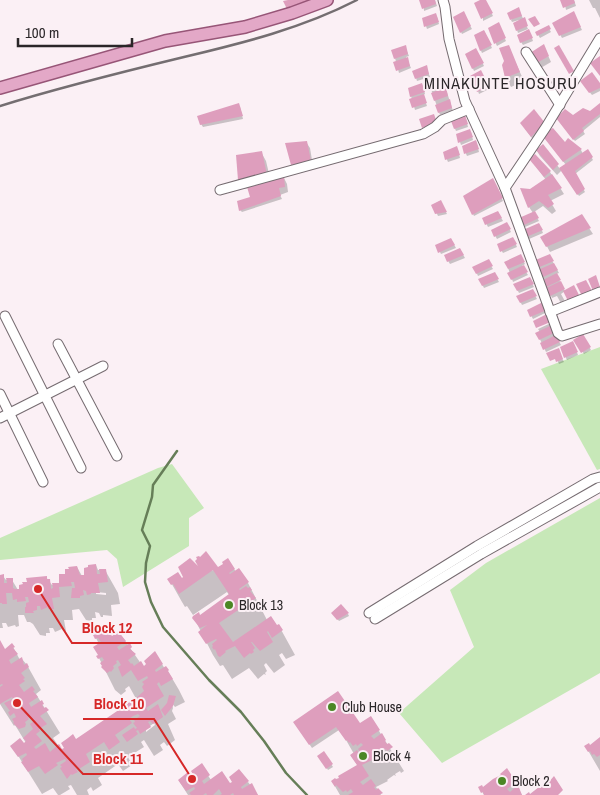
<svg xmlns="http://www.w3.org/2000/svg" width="600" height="795" viewBox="0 0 600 795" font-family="'Archivo Narrow',sans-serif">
<rect width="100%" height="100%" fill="#fbf0f5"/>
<!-- green -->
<g fill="#c7e8b8">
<path d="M600 347V469L597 470 541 369Z"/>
<path d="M172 464 204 508 189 518V546L123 587 117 559 107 550 0 560V538L158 468Z"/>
<path d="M600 498V673L442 763 399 713 474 647 450 590 486 563Z"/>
</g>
<!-- shadow -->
<g fill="#0003" fill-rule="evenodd">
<path d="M423 0H435L437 6 424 11Z"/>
<path d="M483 0H485L493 16 483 21Z"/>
<path d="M564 0H574L576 6 566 10Z"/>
<path d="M589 0H600V18L595 8H593Z"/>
<path d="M519 10 528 29 518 33 517 30 519 20 512 22 511 20Z"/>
<path d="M463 13 472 29 462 34 461 32Z"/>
<path d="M573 13 582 30 562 38 554 23Z"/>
<path d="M437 17 439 24 427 29 426 26Z"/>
<path d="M498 24 506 41 497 46 489 29Z"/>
<path d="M548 27 551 32 540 38 537 33Z"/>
<path d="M484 31 492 48 482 53 475 36Z"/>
<path d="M530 33 533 41 523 45 521 42Z"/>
<path d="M508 46 524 81 511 87 506 78 504 65Z"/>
<path d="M406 49 409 56 406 57 411 68 399 73 395 58Z"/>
<path d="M476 50 484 66 474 71 467 54Z"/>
<path d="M546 51 551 62 539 69 531 54Z"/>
<path d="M427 69 430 77 417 81 414 71Z"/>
<path d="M481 72 489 89 479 94 478 91Z"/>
<path d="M443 80 453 111 440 115 431 89Z"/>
<path d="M583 84 600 85V91L592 95Z"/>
<path d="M423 87 425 94 423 95 427 106 415 110 409 89Z"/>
<path d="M600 104V117L583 131 585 134 575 141 559 121 590 113Z"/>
<path d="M240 107 243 119 203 127 201 124Z"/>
<path d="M466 119 468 127 456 131 452 122Z"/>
<path d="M544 123 535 142 525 129Z"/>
<path d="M471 132 473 140 461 145 460 142Z"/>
<path d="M543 135 581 150 583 154 588 151 593 160 575 174 585 192 579 196 562 170 557 175 540 156 537 151 543 146 560 169 566 165Z"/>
<path d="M306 142 310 148 313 166 296 170 292 164Z"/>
<path d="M477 144 479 152 467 156 463 147Z"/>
<path d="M458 150 460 158 448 162 444 153Z"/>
<path d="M261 152 266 161 271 182 284 178 287 184 288 192 280 195 282 199 242 212 240 210 252 198 249 188 244 189 239 180Z"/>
<path d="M531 160 550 172 564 194 550 201 556 211 552 214 543 206 534 212 539 221 525 227 520 219 533 213 529 207 530 190 546 180Z"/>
<path d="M493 180 503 201 474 216 464 196Z"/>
<path d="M440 201 447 214 438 216 433 205Z"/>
<path d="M498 212 503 221 488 227 484 219Z"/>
<path d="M581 216 593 234 550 252 542 237Z"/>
<path d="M507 224 511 232 497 239 492 230Z"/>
<path d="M539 224 543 233 529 239 524 231Z"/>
<path d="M513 238 517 247 503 253 498 245Z"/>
<path d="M451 239 456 248 441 254 437 246Z"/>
<path d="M460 249 465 258 450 264 445 256Z"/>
<path d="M549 255 559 273 556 274 565 291 561 294 567 305 563 307 557 296 552 298 548 289 547 290 544 280 535 262Z"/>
<path d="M520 256 525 264 522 266 528 275 513 282 506 262Z"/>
<path d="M488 261 493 269 478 276 474 267Z"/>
<path d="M494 273 499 282 484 288 480 280Z"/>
<path d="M529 278 534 287 519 293 515 285Z"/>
<path d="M532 290 537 299 522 305 518 297Z"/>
<path d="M542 304 547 312 533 319 528 310Z"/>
<path d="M553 322V323L550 325 561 345 546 352 537 333 540 332 538 329Z"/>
<path d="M583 336 591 350 584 354 575 340Z"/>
<path d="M574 345 578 355 567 360 561 348Z"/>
<path d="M553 351 559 352 564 362 559 364Z"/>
<path d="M228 560 236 572 239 570 248 583 267 620 277 627 279 626 295 655 286 659 282 653 279 655 285 665 274 673 266 663 264 665 267 671 265 673 266 675 264 674 258 679 249 668 232 679 223 665 220 666 213 655 194 618 200 616 229 595 227 592 193 615 187 606 185 607 182 602 169 579H181L217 569 225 565Z"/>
<path d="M96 565 98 570H105L118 593 120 604 111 605 112 616 103 615V617H101L99 613 95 612 96 618H92V621L86 620 79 609 72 610 73 620H64L66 631H63L62 629 55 632 53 628H49L50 633H46V636L40 635 33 624 30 622H27L24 615H18L19 626 16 627 15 625 8 627 6 623H2L3 628H0V576H3L6 580H12L18 590 46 577 52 585 60 584 67 575 77 567 82 576H86ZM96 592 106 593V595L96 594Z"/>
<path d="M348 614 349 616 339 621 334 615Z"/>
<path d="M119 632 144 668 155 653 165 669 166 668 179 690 185 702 175 707 171 702 173 708 172 711 176 719 168 724 175 740 167 746 164 742 160 745 163 750 154 756 144 740 141 742 144 747 128 757 132 765 123 771 118 764 98 778 102 785 93 791 91 787 87 790 89 795H77L71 785 68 786 70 789 60 795H58L53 788 42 794 12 746 26 743 15 725 14 726 0 704V643L5 651 12 645 20 660 22 659 27 665 41 690 36 694 60 733 53 738 62 751 75 740 139 704 129 686 125 689 126 691 121 695 115 690 98 656 99 644 95 636 112 638ZM154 723 155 725 146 732V729Z"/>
<path d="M359 724 379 731 404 771 401 773 400 771 395 774 396 776 394 775 387 780 388 781 376 787 381 795H340L332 781H336L358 766 351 756 354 754 346 740 339 730 312 748 297 726Z"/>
<path d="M600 739V771L586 747H590Z"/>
<path d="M324 753 333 767 328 770 319 756Z"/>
<path d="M201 765 211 780 230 785 248 782 258 795H188L179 781 192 779 195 776Z"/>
<path d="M507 770 522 795H484L480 788H483L503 776Z"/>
</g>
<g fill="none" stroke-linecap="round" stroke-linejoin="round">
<!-- stream -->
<path stroke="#667e58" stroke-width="2.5" d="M177 451 153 485 152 497 142 530 150 546 146 563 145 582 151 602 163 627 209 680 241 712 264 741 286 773 307 795"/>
</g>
<!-- building -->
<g fill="#de9ebd">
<path d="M288 0H311V2L287 9 283 1Z"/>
<path d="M419 0H435L436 4 422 9Z"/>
<path d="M480 0H486L493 13 481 19 474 3Z"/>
<path d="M560 0H574L575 3 563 8Z"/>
<path d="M519 7 522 16 510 20 507 13Z"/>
<path d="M464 11 471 26 460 33 453 17Z"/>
<path d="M574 11 581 27 559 36 552 23Z"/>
<path d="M436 13 439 22 424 27 422 18Z"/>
<path d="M535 16 540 24 534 27 528 19Z"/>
<path d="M525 17 528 26 516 31 513 23Z"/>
<path d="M499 22 506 38 494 44 488 28Z"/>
<path d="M549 25 551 29 537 36 535 32Z"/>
<path d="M529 29 533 38 520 43 517 35Z"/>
<path d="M484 30 492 45 480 51 474 35Z"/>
<path d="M544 44 549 56 535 64 530 53Z"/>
<path d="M406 45 408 54 394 59 391 50Z"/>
<path d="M509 45 520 72 505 78 502 65 504 61 499 48Z"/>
<path d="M559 45 574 71 569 74 554 48Z"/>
<path d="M476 48 484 63 472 69 465 54Z"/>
<path d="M600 56V76L590 63Z"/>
<path d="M408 57 410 66 396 71 393 62Z"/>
<path d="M427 65 429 74 415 79 412 71Z"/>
<path d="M481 70 489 86 477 92 470 76Z"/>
<path d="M592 72 600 83V88L589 93 580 81Z"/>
<path d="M442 76 444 85 430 90 427 81Z"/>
<path d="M422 83 425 92 410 97 408 88Z"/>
<path d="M446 87 448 96 434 101 431 93Z"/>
<path d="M424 94 427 103 412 108 409 99Z"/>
<path d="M450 99 452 108 438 113 435 105Z"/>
<path d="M239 103 243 116 200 125 197 116Z"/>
<path d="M600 103V114L582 128 584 131 573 140 556 118 565 109 573 115 583 108 590 111Z"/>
<path d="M534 109 545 123 531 137 520 123Z"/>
<path d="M434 114 437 123 422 128 419 119Z"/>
<path d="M465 115 468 124 454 129 451 121Z"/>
<path d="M553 128 565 142 568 138 582 149 563 162 541 134Z"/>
<path d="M470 129 473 137 458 143 456 134Z"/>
<path d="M476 140 479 149 464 154 462 146Z"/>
<path d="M307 141 311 161 291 165 285 143Z"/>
<path d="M543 144 559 164 553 170 536 150Z"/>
<path d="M457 146 460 155 445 160 443 152Z"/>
<path d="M588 149 593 157 575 171 585 189 577 195 559 168Z"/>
<path d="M262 151 267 175 238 180 236 155Z"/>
<path d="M535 154 551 171 544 177 529 159Z"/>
<path d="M552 174 562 188 548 195 554 204 548 208 539 201 528 208 520 188 530 189Z"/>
<path d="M284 177 285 187 279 188 281 196 239 211 237 201 250 197 247 187Z"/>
<path d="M493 178 503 198 472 215 463 196Z"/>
<path d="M441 200 447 212 435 214 431 205Z"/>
<path d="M498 211 502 218 485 225 482 218Z"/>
<path d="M535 211 539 218 522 226 519 218Z"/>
<path d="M582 214 591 228 546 247 540 237Z"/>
<path d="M507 222 511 229 494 237 491 230Z"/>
<path d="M539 223 543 230 526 237 523 230Z"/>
<path d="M513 237 517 244 500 252 497 244Z"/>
<path d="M451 238 455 245 438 253 435 245Z"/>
<path d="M460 248 464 255 447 262 444 255Z"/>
<path d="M521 254 525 262 508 269 504 262Z"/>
<path d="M550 254 554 261 537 268 533 261Z"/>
<path d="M489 259 493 266 476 274 472 267Z"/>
<path d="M554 263 558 270 541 278 538 270Z"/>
<path d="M524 265 528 272 511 280 507 273Z"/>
<path d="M495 272 499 279 482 286 478 279Z"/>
<path d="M557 273 561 280 544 288 541 281Z"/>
<path d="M596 275 600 287 593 291 588 279Z"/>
<path d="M530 277 534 284 517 291 513 284Z"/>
<path d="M586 280 592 291 582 296 576 284Z"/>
<path d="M561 281 565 289 550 296 546 288Z"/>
<path d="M574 285 580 297 569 303 563 291Z"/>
<path d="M533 289 537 296 520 303 516 296Z"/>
<path d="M543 302 547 310 530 317 527 310Z"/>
<path d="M549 313 553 321 536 328 533 321Z"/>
<path d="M552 325 556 332 539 340 535 333Z"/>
<path d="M583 334 591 347 581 353 573 340Z"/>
<path d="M556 335 560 342 543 350 540 343Z"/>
<path d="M573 341 578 352 564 358 560 347Z"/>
<path d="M559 348 563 359 556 362 555 359 550 361 546 353Z"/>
<path d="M206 551 218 567 223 564 222 562 228 558 235 569 229 573 230 574 239 568 249 582 239 589 240 590 246 586 248 588 250 587 252 590 250 591 256 598 219 623 233 642 271 616 277 625 279 624 283 630 272 638 268 631 267 632 273 642 260 651 252 642H251L255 648 253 650 254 652 251 654 250 653 244 658 235 646 225 651 226 652 220 657 218 656 215 649 214 650 212 647 213 646 212 644 217 640 216 639 206 644 198 632 207 625 200 628 192 618 193 616 199 612 200 615 229 594 213 570 179 594 173 584 171 585 167 579 178 572 182 578 183 577 178 567 190 558 198 566 195 561 197 559 196 557 199 556 200 557Z"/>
<path d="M96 564 97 574H100L99 569H106L108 582 98 583 100 593H91V594L87 595 86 591 83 590 84 595 80 596V598H71L72 588H75L74 582H71L72 586 59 587 60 597 52 598 54 609H48V607L41 610 40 606H37V610L33 611 34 613H25V607H26V603L29 602 28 597H25L26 601 17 602V599L13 600 12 593H6L7 604H2V603H0V575L4 574V583H7L6 578H13V588L15 589H19V585L23 584 22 582H27L26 578 47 576V579H50L51 589 53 588 52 583H59V574H65V569H69L68 567 77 566 80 575H84V568L88 567V565Z"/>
<path d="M341 604 349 613 337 620 331 613Z"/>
<path d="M106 628 112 636 120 630 122 634 121 635 126 641 117 647 119 650 130 643 132 647 130 649 136 654 128 660 131 664 132 663 134 666 141 661 144 666 146 664 144 661 155 651 163 664 155 670 156 672 166 666 169 670 168 671 173 679 161 686 159 682 157 684 164 696 146 708 148 711 158 704 163 717 153 724 150 721 148 722 151 727 140 734 138 730 136 731 138 734 127 742 122 735 134 727 135 729 137 728 133 723 135 722 134 720 140 716 138 714 133 716 129 719 132 723 115 735 120 742 109 750 104 742 86 754 90 762 79 769 77 766 75 767 78 772 72 775 71 774 67 779 60 768 62 767 60 765 66 761 65 759 56 763 58 765 45 774 39 766 28 772 21 762 23 761 22 759 27 755 26 753 18 757 10 746 20 738 24 743 26 741 23 738 33 729 30 724 33 722 30 716 28 718 29 719 25 722 26 724 25 727 19 729 13 723 14 722 12 719 16 717 14 713 10 716 8 712 10 711 4 703 13 699 12 697 0 704V687L3 685 2 684 0 685V640L5 649 12 643 15 647 13 648 18 654 9 660 11 664 22 657 24 665 27 663 29 667 21 673 25 678 23 679 25 681 19 685 24 692 32 686 35 690 33 691 38 697 29 703 31 707 42 700 44 704 42 705 44 708 46 707 49 710 40 716 47 724 39 729 40 731 36 734 42 741 34 747 36 749 45 743 50 752 59 744 62 749 64 748 61 743 68 738 73 734 76 739 126 705 132 699 136 704 138 703 135 699 144 691 142 687 144 684 142 682 148 678 147 676 138 681 131 670 122 677 118 667 121 665 118 660 116 661 117 663 113 666 114 668 111 672 110 671 107 673 101 667 102 666 100 663 104 660 102 657 98 659 96 656 98 655 93 647 101 642 98 638 95 639 93 635Z"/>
<path d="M338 691 360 723 371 716 380 730 371 736 374 739 382 733 386 740 385 741 387 744 389 743 393 747 387 751 386 749 383 751 384 753 381 755 380 753 375 756 376 758 362 765 369 776 360 782 363 785 371 779 376 786 374 787 376 790 378 788 383 793 379 795H348L353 792 351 789 347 792 346 790 343 792 336 785 335 787 331 781 335 778 336 779 339 778 338 776 357 765 350 755 357 750 359 753 360 752 358 749 363 745 361 743 357 746 356 744 353 746 350 742 349 743 347 740 346 741 336 727 309 745 293 722Z"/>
<path d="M169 695 176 696 173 706 165 716 161 710 167 703Z"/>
<path d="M600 737V755L597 757 594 754 592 755 590 751 588 752 584 746 589 743 590 745Z"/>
<path d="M324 751 333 764 326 769 317 756Z"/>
<path d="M202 763 210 775 202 781 204 784 222 771 230 783 232 782 229 777 239 769 249 781 241 787 242 789 252 783 258 795H234L233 793 230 795H220L222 794 219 789 213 795H207L206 793 203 795H191L189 793 195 789 194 787 186 791 178 780 188 772 192 777 194 776 191 771Z"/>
<path d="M507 768 516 782 507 789 510 792 518 785 522 795H484L483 792 481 793 478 787 482 785 483 787 493 779 501 775 500 774Z"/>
<path d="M554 776 563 790 558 795H525L529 792 530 794 539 787 548 783Z"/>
</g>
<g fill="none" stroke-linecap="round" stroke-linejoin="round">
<defs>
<g id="minor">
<path d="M443 0 445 7 449 39 465 101 505 188"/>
<path d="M600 38 546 127 505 188 558 333 562 336 600 324"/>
<path d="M526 52 560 105"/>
<path d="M220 190 423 134 435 127 442 120 469 109"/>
<path d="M550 312 600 292"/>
<path d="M5 316 81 468"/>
<path d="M58 344 117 456"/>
<path d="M0 394 43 482"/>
<path d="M0 418 103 366"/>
<path d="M369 613 477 546 593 479 600 477"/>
<path d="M375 619 481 554 600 487"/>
</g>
<path id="major" d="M0 88 165 41 245 27 292 13 327 0"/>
</defs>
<!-- minor casing -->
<use href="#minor" stroke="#756b70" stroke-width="11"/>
<!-- major casing -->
<use href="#major" stroke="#975577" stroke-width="14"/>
<!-- minor -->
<use href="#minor" stroke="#fff" stroke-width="9"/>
<!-- major -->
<use href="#major" stroke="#e3a8c7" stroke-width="11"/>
<!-- rail -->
<path stroke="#746e71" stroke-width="2.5" d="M0 106C61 87 122 72 184 57 243 43 303 28 357 0"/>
</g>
<!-- markers -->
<g fill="#4b8725" stroke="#fbf0f5" stroke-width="2">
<circle cx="229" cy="605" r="5"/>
<circle cx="332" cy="707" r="5"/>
<circle cx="363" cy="756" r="5"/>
<circle cx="502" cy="781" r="5"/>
</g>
<g text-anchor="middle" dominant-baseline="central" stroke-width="4" stroke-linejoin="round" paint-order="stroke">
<!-- poi labels -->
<g font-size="14" fill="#2a2628" stroke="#fbf0f5" text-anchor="start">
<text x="239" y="605">Block 13</text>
<text x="342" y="707">Club House</text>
<text x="373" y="756">Block 4</text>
<text x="512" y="781">Block 2</text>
</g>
<!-- quarter labels -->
<g font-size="16" letter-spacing="1" fill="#2a2628" stroke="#fbf0f5">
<text x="501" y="83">MINAKUNTE HOSURU</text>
</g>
</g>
<!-- callouts -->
<path fill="none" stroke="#d62828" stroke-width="2" d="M38 589L72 643H142M192 779L154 719H83M17 703L83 774H153"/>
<g fill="#d62828" stroke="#fbf0f5" stroke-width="2">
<circle cx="38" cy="589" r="5"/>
<circle cx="192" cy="779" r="5"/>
<circle cx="17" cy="703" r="5"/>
</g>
<g font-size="15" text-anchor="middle" font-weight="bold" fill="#d62828" stroke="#fbf0f5" stroke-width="4" stroke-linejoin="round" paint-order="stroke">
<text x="107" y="633">Block 12</text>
<text x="119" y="709">Block 10</text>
<text x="118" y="764">Block 11</text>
</g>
<!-- scale -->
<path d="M18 38v8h114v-8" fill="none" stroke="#2a2628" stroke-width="2.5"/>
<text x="25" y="38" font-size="15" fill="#2a2628" stroke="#fbf0f5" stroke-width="4" paint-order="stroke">100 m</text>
</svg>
